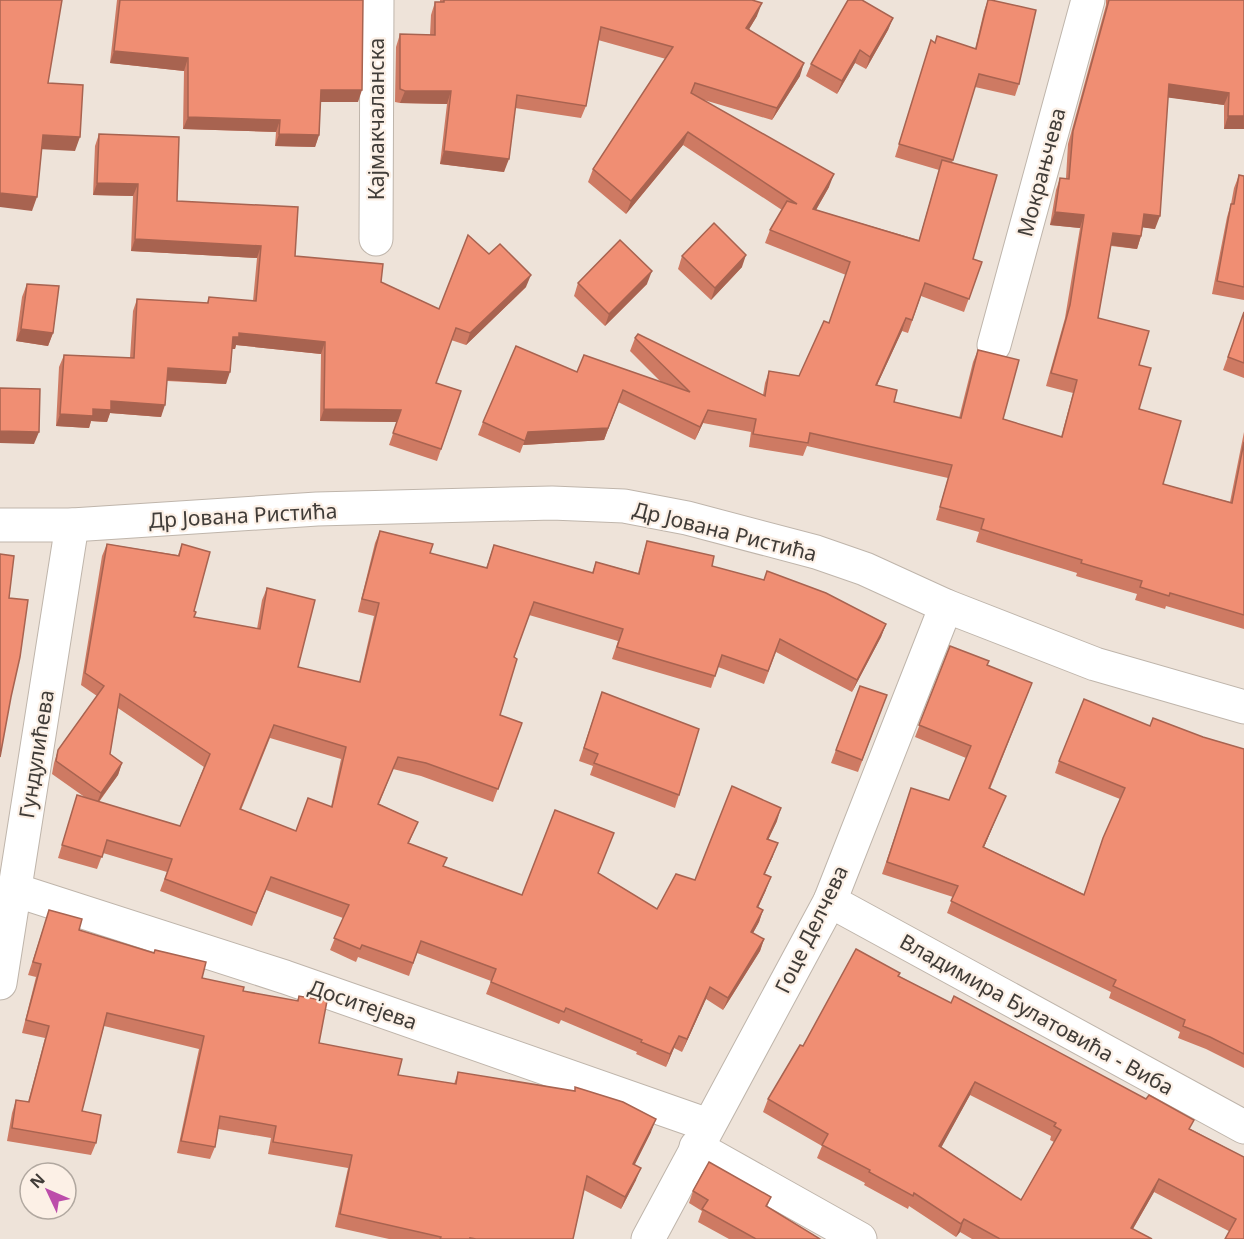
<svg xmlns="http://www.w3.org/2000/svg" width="1244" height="1239" viewBox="0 0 1244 1239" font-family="'Noto Sans',sans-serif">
<rect width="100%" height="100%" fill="#eee3d9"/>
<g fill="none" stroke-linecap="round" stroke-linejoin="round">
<defs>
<g id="street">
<path d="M376 239 377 0"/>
<path d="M994 345 1088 0"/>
<path d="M15 890 285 977 708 1125"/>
<path d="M830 901 1244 1127"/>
<path d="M0 983 72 525"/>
<path d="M696 1147 860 1239"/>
<path d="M648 1239 830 901 946 606"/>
</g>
<path id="secondary" d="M0 525H72L317 509 552 503 624 506 687 518 816 552 865 569 946 606 1095 664 1244 707"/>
</defs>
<!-- street casing -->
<use href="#street" stroke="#bfb5ab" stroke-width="35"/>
<!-- secondary casing -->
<use href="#secondary" stroke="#bfb5ab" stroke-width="35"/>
<!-- street -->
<use href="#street" stroke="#fff" stroke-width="33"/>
<!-- secondary -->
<use href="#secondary" stroke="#fff" stroke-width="33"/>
</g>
<!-- wall -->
<g fill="#ce7a63" fill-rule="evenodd">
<path d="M117 0H363L358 102H320L319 135 315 147 275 146 276 132 183 129 184 71 110 63Z"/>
<path d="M440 0H752L757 16 749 29 800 76 772 120 704 100 829 187 816 210 919 240 939 170 895 157 931 40 935 43 975 49 984 11 988 0 1019 84 1015 96 975 87 952 163 973 259 982 262 964 312 921 296 908 333 902 331 877 385 894 402 959 418 973 362 978 350 1003 419 1061 437 1073 393 1046 386 1065 318 1080 228 1050 225 1056 190 1060 178H1066L1068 144 1106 5V0H1244V129H1224V105L1168 97 1155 229 1143 227 1141 236 1137 249 1111 246 1098 318 1139 365V409L1163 484 1230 502 1244 432V629L1166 606 1165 609 1135 600 1137 594 1076 576 1077 573 976 542 979 532 936 520 948 478 807 446 803 456 749 447 751 432 703 423 695 440 618 402 604 440 523 445 520 453 478 435 483 422 577 372 662 383 630 351 635 338 763 395 765 383 769 371 799 376 829 323 846 275 765 243 770 230 782 210 683 145 626 214 588 182 593 169 666 59 598 40 586 106 581 118 515 108 504 172 440 164 447 104 400 103 395 102 396 47 400 34 430 35 431 15 435 2H440Z"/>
<path d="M893 18 888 30 866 69 855 63 837 94 806 76 811 64Z"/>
<path d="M99 134 177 201 295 256 381 282 439 309 526 287 466 345 451 340 436 383 461 391 437 461 389 445 397 422 320 421 321 354 236 345 235 349H232L226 384 167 381 161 417 110 413 107 422 91 421 89 428 56 426 59 367 64 355 130 358 133 311 137 299 207 303 209 297 253 301 257 258 131 251 133 196 93 195 95 146Z"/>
<path d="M1239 175 1244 176V300L1212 294 1227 217 1231 204 1234 188Z"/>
<path d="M682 256 742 267 711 300 678 269Z"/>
<path d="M578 283 647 284 605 326 574 296Z"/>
<path d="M27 284 53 333 48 346 16 341 22 297Z"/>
<path d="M1244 312V378L1223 370Z"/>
<path d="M380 531 430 553 486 568 494 545 592 573 596 562 638 573 643 554 647 541 712 566 886 624 881 637 852 692 776 652 764 684 718 667 711 688 612 659 618 641 529 615 514 657 500 715 522 723 493 802 421 776 393 769 379 804 418 822 409 843 444 866 522 895 598 873 657 909 695 880 777 821 768 839 773 856 765 874 766 890 758 907 763 910 759 922 753 933 764 939 760 951 723 1010 706 999 682 1052 674 1048 666 1067 636 1054 637 1052 561 1020 559 1024 486 994 491 981 417 953 409 976 358 957 356 962 330 950 343 918 266 890 252 926 160 891 167 872 103 853 97 869 58 858 77 795 86 798 52 774 54 763 58 750 97 696 81 685 102 556 107 544 178 555 182 544 194 617 257 629 262 600 267 588 298 667 359 682 374 616 358 612 375 543ZM118 708 204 767 180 826 99 802 118 775 122 763 110 754ZM270 738 341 759 331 807 296 831 241 810Z"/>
<path d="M950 646 987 665 1032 683 990 789 1001 807 984 847 1084 894 1120 799 1055 773 1059 761 1150 726 1203 737 1244 749V1068L1206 1049 1178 1038 1180 1032 1109 998 1111 992 947 913 953 897 882 874 907 800H949L966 758 915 737Z"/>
<path d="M860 686 887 695 858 772 831 763Z"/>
<path d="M598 704 679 795 675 808 590 775 593 766 579 761Z"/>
<path d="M49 910 79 930 202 978 243 991 297 1001 299 996 319 1043 398 1075 454 1084 458 1072 651 1132 635 1164 636 1180 621 1209 584 1190 573 1239H389L335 1227 348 1168 268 1154 271 1138 218 1129 215 1147 210 1159 177 1153 199 1049 104 1026 82 1111 96 1143 91 1155 7 1141 12 1113 16 1100 28 1102 45 1038 22 1033 36 977 28 975Z"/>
<path d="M899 976 1244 1157V1239L1154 1192 1133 1229 1152 1239H972L960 1232 956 1237 909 1206 908 1209 864 1185 865 1183 817 1158 822 1146 763 1112 768 1099 803 1046ZM970 1095 1051 1136 1050 1140 1054 1142 1021 1200 941 1147Z"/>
<path d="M693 1191 771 1197 767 1207 820 1239H729L698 1222 702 1211 689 1203Z"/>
</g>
<!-- shaded-wall -->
<g fill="#a86350">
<path d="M762 3 757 16 742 41 746 28Z"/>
<path d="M893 18 888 30 866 69 870 57Z"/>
<path d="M860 50 855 63 837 94 842 81Z"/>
<path d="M114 51 188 58 184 71 110 63Z"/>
<path d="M804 63 800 76 772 120 777 108Z"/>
<path d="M1169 84 1229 93 1224 105 1164 97Z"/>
<path d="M321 90H362L358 102H316Z"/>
<path d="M405 91H451L447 104 400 103Z"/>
<path d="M1228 116H1244V129H1224Z"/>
<path d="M188 117 280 120 276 132 183 129Z"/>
<path d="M688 132 683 145 626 214 631 201Z"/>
<path d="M279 134 319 135 315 147 275 146Z"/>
<path d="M43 135 80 137 75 151 38 149Z"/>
<path d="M444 151 509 159 504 172 440 164Z"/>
<path d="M834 174 829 187 809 222 813 209Z"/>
<path d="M97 183 138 184 133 196 93 195Z"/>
<path d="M0 193 37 197 32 211 0 207Z"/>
<path d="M1055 212 1084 215 1080 228 1050 225Z"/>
<path d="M1144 214 1160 216 1155 229 1139 227Z"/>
<path d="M1113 233 1141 236 1137 249 1109 245Z"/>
<path d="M135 239 261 246 257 258 131 251Z"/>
<path d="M746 255 742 267 711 300 715 288Z"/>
<path d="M652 271 647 284 605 326 609 314Z"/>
<path d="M531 275 526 287 466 345 470 333Z"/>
<path d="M906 318 902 331 871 398 876 385Z"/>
<path d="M21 329 53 333 48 346 16 341Z"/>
<path d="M239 333 325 342 321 354 236 345 235 349H229L233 337Z"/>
<path d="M168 368 230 372 226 384 164 380Z"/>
<path d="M623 390 604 440 523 445 520 453 528 432Z"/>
<path d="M111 401 165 405 161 417 110 413 107 422 91 421 89 428 56 426 60 414 93 409Z"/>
<path d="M324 409 401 410 397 422 320 421Z"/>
<path d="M708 410 703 423 695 440 700 427Z"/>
<path d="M0 431 39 432 34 444 0 443Z"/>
<path d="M886 624 881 637 852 692 857 680Z"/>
<path d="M122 763 118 775 96 805 101 793Z"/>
<path d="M1006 796 1001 807 979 859 983 847Z"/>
<path d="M781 808 777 821 763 851 767 839Z"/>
<path d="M778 843 773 856 759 886 764 874Z"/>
<path d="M771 877 766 890 753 919 757 907Z"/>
<path d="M763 910 759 922 747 944 751 932Z"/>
<path d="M764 939 760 951 723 1010 728 998Z"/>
<path d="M710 987 706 999 682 1052 687 1039Z"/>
<path d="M679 1036 674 1048 666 1067 670 1054Z"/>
<path d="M975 1082 970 1095 935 1159 939 1146Z"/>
<path d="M656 1119 651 1132 629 1176 633 1164Z"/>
<path d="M641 1168 636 1180 621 1209 625 1197Z"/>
<path d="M1159 1179 1154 1192 1127 1239 1131 1228Z"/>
<path d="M964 1219 960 1232 956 1237 961 1224Z"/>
</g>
<!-- building -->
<g fill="#f08e73" stroke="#a86350" stroke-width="1.5" fill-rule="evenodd">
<path d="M0 0H62L48 83 83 85 80 137 43 135 37 197 0 193Z"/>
<path d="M120 0H363L362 90H321L319 135 279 134 280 120 188 117V58L114 51Z"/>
<path d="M444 0H752L762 3 746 28 804 63 777 108 695 83 691 93 834 174 813 209 919 241 942 160 997 175 973 259 982 262 969 299 925 283 912 320 906 318 876 385 897 390 894 402 961 418 978 350 1019 360 1003 419 1062 437 1077 380 1051 373 1070 305 1084 215 1055 212 1060 178 1069 179 1073 131 1109 0H1244V116H1228L1229 93 1169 84 1160 216 1144 214 1141 236 1113 233 1098 318 1149 331 1139 365 1151 368 1139 409 1181 421 1163 484 1232 503 1244 442V615L1170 593 1169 596 1140 587 1142 581 1081 563 1082 560 981 529 984 519 940 507 952 465 810 433 808 443 753 434 756 419 708 410 700 427 623 390 608 428 528 432 525 441 483 422 516 346 577 372 584 355 690 392 635 338 638 334 765 396 769 371 799 376 824 321 829 323 850 262 770 230 787 201 797 204 688 132 631 201 593 169 673 47 601 27 586 106 517 95 509 159 444 151 451 91H405L400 89V34L435 35V2H444Z"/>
<path d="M848 0H862L893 18 870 57 860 50 842 81 811 64Z"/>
<path d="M988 0H991L1036 10 1019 84 979 74 953 160 899 144 931 40 935 43 937 36 976 49Z"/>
<path d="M99 134 179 137 177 201 298 207 295 256 383 264 381 282 439 309 468 235 489 254 500 244 531 275 470 333 456 328 436 383 461 391 441 449 393 433 401 410 324 409 325 342 239 333V337H233L230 372 168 368 165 405 111 401V410L93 409V416L60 414 64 355 134 358 137 299 208 303 209 297 256 301 261 246 135 239 138 184 97 183Z"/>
<path d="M1239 175 1244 176V287L1217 281 1231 204H1234Z"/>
<path d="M714 223 746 255 715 288 682 256Z"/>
<path d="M620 240 652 271 609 314 578 283Z"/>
<path d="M27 284 59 286 53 333 21 329Z"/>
<path d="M1244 312V363L1228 357Z"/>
<path d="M0 388 40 389 39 432 0 431Z"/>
<path d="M380 531 433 544 430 553 487 568 494 545 593 573 596 562 639 574 647 541 714 556 712 566 764 580 767 571 826 593 886 624 857 680 780 639 768 671 722 655 715 676 617 647 623 629 534 602 514 657 517 659 500 715 522 723 498 789 426 763 398 757 378 804 418 822 408 843 447 858 443 866 522 895 555 810 614 833 598 873 657 909 676 874 695 880 732 786 781 808 767 839 778 843 764 874 771 877 757 907 763 910 751 932 764 939 728 998 710 987 687 1039 679 1036 670 1054 641 1042 642 1040 566 1008 564 1012 491 982 496 969 421 941 413 963 362 945 360 949 334 938 349 905 271 877 256 913 165 879 172 859 107 840 102 857 62 845 77 795 180 826 210 754 120 694 110 754 122 763 101 793 56 761 58 750 104 686 85 673 107 544 179 556 182 544 210 552 194 611 196 612 194 617 260 629 267 588 315 600 298 667 360 682 379 603 362 599ZM274 725 346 747 332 807 308 798 296 831 240 809Z"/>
<path d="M0 554 14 556 9 598 28 600 20 657 11 697 0 757Z"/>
<path d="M950 646 989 661 987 665 1032 683 989 788 1006 796 983 847 1084 895 1103 838 1125 788 1059 761 1084 699 1150 726 1153 718 1203 737 1244 749V1054L1210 1037 1183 1026 1185 1020 1113 986 1116 980 951 901 958 886 887 862 911 788 949 800 971 746 919 725Z"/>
<path d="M860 686 887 695 862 760 836 750Z"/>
<path d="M602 692 699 729 679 795 594 763 598 754 584 748Z"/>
<path d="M49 910 82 919 79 930 154 953 155 950 206 962 202 978 244 987 243 991 298 1001 299 996 327 1001 319 1043 402 1059 398 1075 456 1084 458 1072 575 1091V1087L623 1102 656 1119 633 1164 641 1168 625 1197 587 1176 573 1239H476L470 1238V1239H440L441 1237 340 1214 352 1155 273 1142 276 1126 220 1116 215 1147 181 1141 204 1036 107 1013 82 1111 101 1115 96 1143 12 1128 16 1100 29 1102 49 1026 26 1020 41 964 33 962Z"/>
<path d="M856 949 900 973 898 976 951 1003 954 996 1146 1099 1149 1095 1194 1120 1189 1129 1244 1157V1239H1225L1236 1219 1159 1179 1131 1228 1152 1239H1000L964 1219 961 1224 914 1193 913 1196 869 1172 870 1170 822 1145 828 1134 768 1099 800 1045 803 1046ZM975 1082 1056 1123 1054 1126 1061 1130 1021 1200 939 1146Z"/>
<path d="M709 1162 771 1197 766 1206 820 1239H756L702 1209 708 1200 693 1191Z"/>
</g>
<g text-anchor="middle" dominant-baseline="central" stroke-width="4.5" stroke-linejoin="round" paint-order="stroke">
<!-- street labels -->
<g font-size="21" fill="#403c38" stroke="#fcf0e6">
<text transform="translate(376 119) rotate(-90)">Кајмакчаланска</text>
<text transform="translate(1041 172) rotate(-75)">Мокрањчева</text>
<text transform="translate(243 515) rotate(-3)">Др Јована Ристића</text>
<text transform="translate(725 531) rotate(14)">Др Јована Ристића</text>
<text transform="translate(36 754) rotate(-81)">Гундулићева</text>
<text transform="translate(811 929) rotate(-64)">Гоце Делчева</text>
<text transform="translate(363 1004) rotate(19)">Доситејева</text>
<text transform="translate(1037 1014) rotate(29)">Владимира Булатовића - Виба</text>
</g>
</g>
<!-- north arrow -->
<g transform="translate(48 1191) rotate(314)"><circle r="28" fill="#fcf0e6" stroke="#b1a8a0" stroke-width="1.5"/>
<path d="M0-4.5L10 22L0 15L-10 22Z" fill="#bc4daa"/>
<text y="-9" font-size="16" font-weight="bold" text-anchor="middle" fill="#403c38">N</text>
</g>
</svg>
